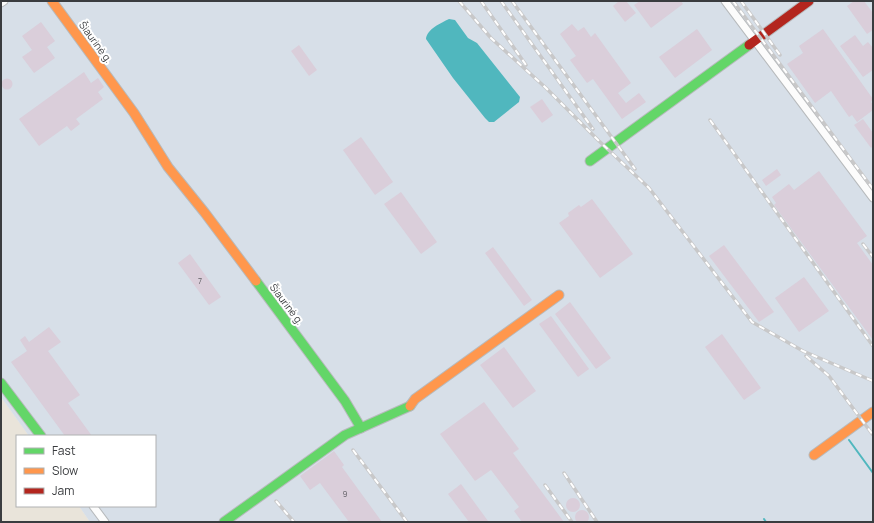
<svg xmlns="http://www.w3.org/2000/svg" width="874" height="523" viewBox="0 0 874 523" font-family="Manrope,sans-serif">
<rect width="100%" height="100%" fill="#e8ebee"/>
<!-- commercial -->
<path fill="#e9e4da" d="M1 397 29 436H17V506H79L90 522H1Z"/>
<!-- built -->
<path fill="#d7dfe8" d="M1 1H873V522H90L79 506H155V436H29L1 397Z"/>
<!-- water -->
<path fill="#50b7be" d="M449 19 455 20 468 38 477 43 520 97 519 102 494 122H489L485 118 453 78 426 39C427 29 441 23 449 19Z"/>
<g fill="none" stroke-linecap="round" stroke-linejoin="round">
<!-- stream -->
<g stroke="#50b7be" stroke-width="2">
<path d="M849 440 873 473"/>
<path d="M764 519 766 522"/>
</g>
</g>
<!-- building -->
<g fill="#daceda">
<path d="M619 1H626L636 13 625 22 613 6Z"/>
<path d="M640 1H681L683 4 651 28 634 5Z"/>
<path d="M854 1H864L873 13V30L867 34 847 6Z"/>
<path d="M41 22 55 41 47 47 55 58 34 73 22 57 32 50 22 36Z"/>
<path d="M572 24 578 31 584 27 591 37 595 33 631 83 618 93 626 103 639 93 646 102 622 119 593 79 587 83 570 60 576 56 560 34Z"/>
<path d="M697 29 712 50 675 78 659 57Z"/>
<path d="M823 29 873 99 871 102 873 105V110L857 122 852 115 849 117 831 91 815 103 787 64 803 53 799 46Z"/>
<path d="M855 35 863 46 868 42 873 48V70L863 77 840 46Z"/>
<path d="M299 45 317 70 309 76 291 51Z"/>
<path d="M84 72 91 83 98 78 104 87 98 92 103 99 76 119 80 124 71 131 67 126 39 146 19 119Z"/>
<circle cx="7" cy="84" r="5.5"/>
<path d="M542 99 553 115 542 123 530 107Z"/>
<path d="M863 119 873 133V146L871 148 854 125Z"/>
<path d="M361 137 393 182 375 195 343 150Z"/>
<path d="M777 169 781 175 766 186 762 180Z"/>
<path d="M819 171 867 236 857 243 873 265V340L774 205 776 203 772 197 789 184 794 190Z"/>
<path d="M401 192 437 242 421 254 384 204Z"/>
<path d="M592 199 633 254 600 278 559 223 569 216 568 213 579 205 581 207Z"/>
<path d="M724 245 774 312 759 322 709 256Z"/>
<path d="M493 247 532 300 524 306 485 253Z"/>
<path d="M190 254 221 297 209 305 178 263Z"/>
<path d="M804 277 829 311 799 332 775 298Z"/>
<path d="M570 302 611 358 596 369 555 314Z"/>
<path d="M551 316 589 369 578 377 539 324Z"/>
<path d="M49 327 61 342 48 351 80 395 68 403 92 436H65L11 362 27 351 20 340 25 336 29 342Z"/>
<path d="M722 334 761 388 744 400 705 347Z"/>
<path d="M504 347 536 391 513 408 480 365Z"/>
<path d="M484 402 519 449 513 453 564 522H522L514 511 519 507 491 470 475 481 440 434Z"/>
<path d="M334 451 344 465 342 467 382 522H349L320 483 310 490 300 476Z"/>
<path d="M461 484 488 521 487 522H469L448 494Z"/>
<circle cx="573" cy="505" r="7"/>
<circle cx="582" cy="517" r="7"/>
</g>
<g fill="none" stroke-linecap="round" stroke-linejoin="round">
<defs>
<g id="street">
<path d="M725 1 873 198"/>
<path d="M1 3 4 1"/>
<path d="M93 506 105 522"/>
</g>
<g id="fast">
<path d="M590 161 749 45"/>
<path d="M256 281 345 401 361 428"/>
<path d="M1 383 41 436"/>
<path d="M224 522 345 435 410 406"/>
</g>
<g id="slow">
<path d="M52 1 134 113 168 167 205 213 256 281"/>
<path d="M410 406 415 399 559 295"/>
<path d="M814 455 873 412"/>
</g>
<path id="jam" d="M749 45 809 1"/>
</defs>
<!-- street casing -->
<use href="#street" stroke="#b7babc" stroke-width="9"/>
<!-- fast casing -->
<use href="#fast" stroke="#b7babc" stroke-width="11"/>
<!-- slow casing -->
<use href="#slow" stroke="#b7babc" stroke-width="11"/>
<!-- jam casing -->
<use href="#jam" stroke="#b7babc" stroke-width="11"/>
<!-- street -->
<use href="#street" stroke="#fcfcfc" stroke-width="7"/>
<!-- fast -->
<use href="#fast" stroke="#63d668" stroke-width="9"/>
<!-- slow -->
<use href="#slow" stroke="#ff974d" stroke-width="9"/>
<!-- jam -->
<use href="#jam" stroke="#b3261e" stroke-width="9"/>
<defs>
<g id="rail">
<path d="M459 1 491 38 546 88 599 141 649 188 752 322 803 351 873 381"/>
<path d="M481 1 526 65"/>
<path d="M501 1 593 129"/>
<path d="M512 1 635 169"/>
<path d="M733 1 873 189"/>
<path d="M741 1 780 55"/>
<path d="M710 120 873 346"/>
<path d="M863 244 873 257"/>
<path d="M806 356 829 376 873 435"/>
<path d="M353 450 407 522"/>
<path d="M564 473 597 522"/>
<path d="M545 485 572 522"/>
<path d="M276 501 294 522"/>
</g>
</defs>
<!-- rail casing -->
<use href="#rail" stroke="#c8c8c9" stroke-width="3.5"/>
<!-- rail -->
<use href="#rail" stroke="#fff" stroke-width="2" stroke-dasharray="6" stroke-linecap="butt"/>
</g>
<g text-anchor="middle" dominant-baseline="central" stroke-width="4" stroke-linejoin="round" paint-order="stroke">
<!-- number labels -->
<g font-size="8" fill="#626066">
<text x="200" y="280">7</text>
<text x="345" y="493">9</text>
</g>
<!-- street labels -->
<g font-size="10" fill="#3a3c3f" stroke="#fff">
<text transform="translate(96 42) rotate(54)">Šiaurinė g.</text>
<text transform="translate(287 304) rotate(53)">Šiaurinė g.</text>
</g>
</g>
<!-- border -->
<rect width="874" height="523" fill="none" stroke="#3a3c3f" stroke-width="4"/>
<!-- legend -->
<rect x="16" y="435" width="140" height="72" fill="#ffffff" stroke="#b0b1b2"/>
<rect x="24" y="448" width="20" height="6" fill="#63d668" stroke="#b0b1b2"/>
<text x="52" y="455" font-size="12" fill="#3a3c3f">Fast</text>
<rect x="24" y="468" width="20" height="6" fill="#ff974d" stroke="#b0b1b2"/>
<text x="52" y="475" font-size="12" fill="#3a3c3f">Slow</text>
<rect x="24" y="488" width="20" height="6" fill="#b3261e" stroke="#b0b1b2"/>
<text x="52" y="495" font-size="12" fill="#3a3c3f">Jam</text>
</svg>
